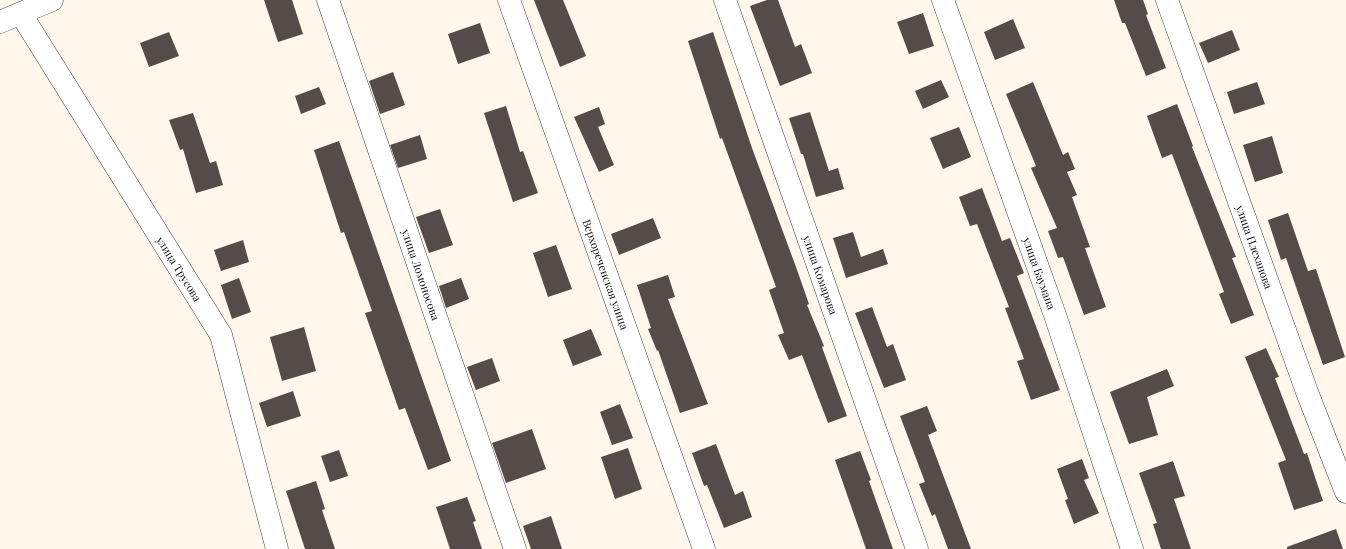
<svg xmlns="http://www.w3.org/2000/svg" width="1346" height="549" viewBox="0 0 1346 549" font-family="'Playfair Display',serif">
<rect width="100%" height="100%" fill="#fff7ec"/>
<!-- building -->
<g fill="#554b49">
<path d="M264 0H292L303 34 278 42Z"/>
<path d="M534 0H563L586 56 560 67Z"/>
<path d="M767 0H778L795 47 801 44 812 73 780 86 750 6Z"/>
<path d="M1114 0H1143L1148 14 1146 15 1166 68 1146 76 1125 23H1122Z"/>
<path d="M923 13 934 46 909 54 897 22Z"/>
<path d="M1013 19 1025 48 995 60 984 32Z"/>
<path d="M480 23 490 53 458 64 448 34Z"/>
<path d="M1232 30 1240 50 1208 63 1199 43Z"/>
<path d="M169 32 179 56 149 67 140 43Z"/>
<path d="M713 32 752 148 796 267 809 304 807 305 824 346 822 347 847 416 828 423 802 355 789 360 778 335 784 333 769 290 776 287 722 138 720 139 688 41Z"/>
<path d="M393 72 405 105 380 114 369 81Z"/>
<path d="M941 80 949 97 923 109 915 91Z"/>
<path d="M1033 82 1063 155 1068 152 1075 169 1067 172 1077 195 1072 197 1090 247 1085 248 1106 307 1084 315 1063 257 1058 258 1048 231 1057 228 1031 168 1036 166 1006 94Z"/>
<path d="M1257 82 1265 104 1234 114 1227 92Z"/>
<path d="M319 87 326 104 301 114 295 96Z"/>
<path d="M1177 104 1193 146 1192 147 1236 257 1232 258 1254 315 1231 324 1219 294 1224 292 1172 154 1162 158 1147 116Z"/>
<path d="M506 106 520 152 523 151 538 193 513 202 484 113Z"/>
<path d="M599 107 605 124 598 127 614 165 599 172 574 117Z"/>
<path d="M810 112 829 171 838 168 844 189 816 197 803 154H801L789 118Z"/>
<path d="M193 113 210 163 216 161 223 185 196 193 183 149 180 150 169 120Z"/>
<path d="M959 127 971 157 943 169 930 138Z"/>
<path d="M420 135 427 159 398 168 390 145Z"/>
<path d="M1272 136 1283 173 1255 182 1243 145Z"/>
<path d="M339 141 451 461 428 470 405 408 399 410 365 313 372 311 344 232 341 233 314 150Z"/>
<path d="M982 188 1002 241 1010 238 1024 273 1017 276 1060 390 1031 400 1017 361 1024 359 1005 308 1009 307 977 224 970 226 959 197Z"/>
<path d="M440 209 453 245 429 253 416 217Z"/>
<path d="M1288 213 1308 271 1316 269 1345 357 1323 365 1286 258 1281 260 1268 220Z"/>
<path d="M653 218 661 238 619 255 611 234Z"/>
<path d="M853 232 861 257 883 249 888 264 846 278 833 238Z"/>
<path d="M243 240 249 262 221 271 214 250Z"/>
<path d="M556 245 572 289 548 297 533 253Z"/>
<path d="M668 275 675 297 668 299 708 404 680 413 658 350 657 351 648 329 651 328 637 285Z"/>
<path d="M239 278 251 312 232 319 221 285Z"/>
<path d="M461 278 469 299 446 308 439 286Z"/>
<path d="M872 307 887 347 893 344 906 380 884 388 855 313Z"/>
<path d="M304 327 316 371 282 381 270 337Z"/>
<path d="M591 329 602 355 573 366 563 340Z"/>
<path d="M1266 348 1279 377 1275 378 1304 454 1307 453 1323 501 1294 510 1278 463 1286 460 1245 357Z"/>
<path d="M492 358 500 381 476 390 467 367Z"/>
<path d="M1167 369 1174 386 1147 397 1158 435 1129 444 1110 392Z"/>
<path d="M293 391 301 416 267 427 259 403Z"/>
<path d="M620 404 633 438 612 445 600 412Z"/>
<path d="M927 406 937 431 928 435 971 549H948L935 514 932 516 919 484 925 482 900 416Z"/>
<path d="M532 429 546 469 506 483 492 443Z"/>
<path d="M716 444 735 495 743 491 752 517 724 528 707 485 704 486 692 453Z"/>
<path d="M628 448 642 489 615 499 601 457Z"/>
<path d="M339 450 348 476 330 482 321 456Z"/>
<path d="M860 451 871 480 869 481 893 549H866L835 460Z"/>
<path d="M1082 459 1089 478 1084 480 1099 513 1074 524 1065 500 1068 499 1057 469Z"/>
<path d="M1173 461 1185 496 1174 499 1191 549H1161L1153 524 1157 523 1139 473Z"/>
<path d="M316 481 325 509 322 510 335 549H305L286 491Z"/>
<path d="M467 497 476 521 473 522 482 549H450L436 507Z"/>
<path d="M551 516 562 549H531L523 526Z"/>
<path d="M1336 529 1343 549H1287V547Z"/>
</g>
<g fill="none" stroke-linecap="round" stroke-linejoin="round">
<defs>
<g id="minor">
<path id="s1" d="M328 0 515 549"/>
<path id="s2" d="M509 0 704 549"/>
<path id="s3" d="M725 0 917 549"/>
<path id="s4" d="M943 0 1056 318 1132 549"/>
<path id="s5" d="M1167 0 1307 392 1346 492"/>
<path id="s6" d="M21 14 221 335 277 549"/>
<path d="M0 22 52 0"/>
</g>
</defs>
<!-- minor casing -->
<use href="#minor" stroke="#404040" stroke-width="23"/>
<!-- minor -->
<use href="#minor" stroke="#fff" stroke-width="22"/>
</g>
<g text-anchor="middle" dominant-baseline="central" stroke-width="4" stroke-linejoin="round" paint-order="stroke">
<!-- street labels -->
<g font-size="11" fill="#0d0d0d" stroke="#fff">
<text stroke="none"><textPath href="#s5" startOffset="262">улица Плеханова</textPath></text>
<text stroke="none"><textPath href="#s6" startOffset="300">улица Трусова</textPath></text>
<text stroke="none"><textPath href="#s4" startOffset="290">улица Баумана</textPath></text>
<text stroke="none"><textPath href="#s1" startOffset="290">улица Ломоносова</textPath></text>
<text stroke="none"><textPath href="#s2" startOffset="291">Верхореченская улица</textPath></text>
<text stroke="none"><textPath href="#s3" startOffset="291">улица Комарова</textPath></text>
</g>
</g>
</svg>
